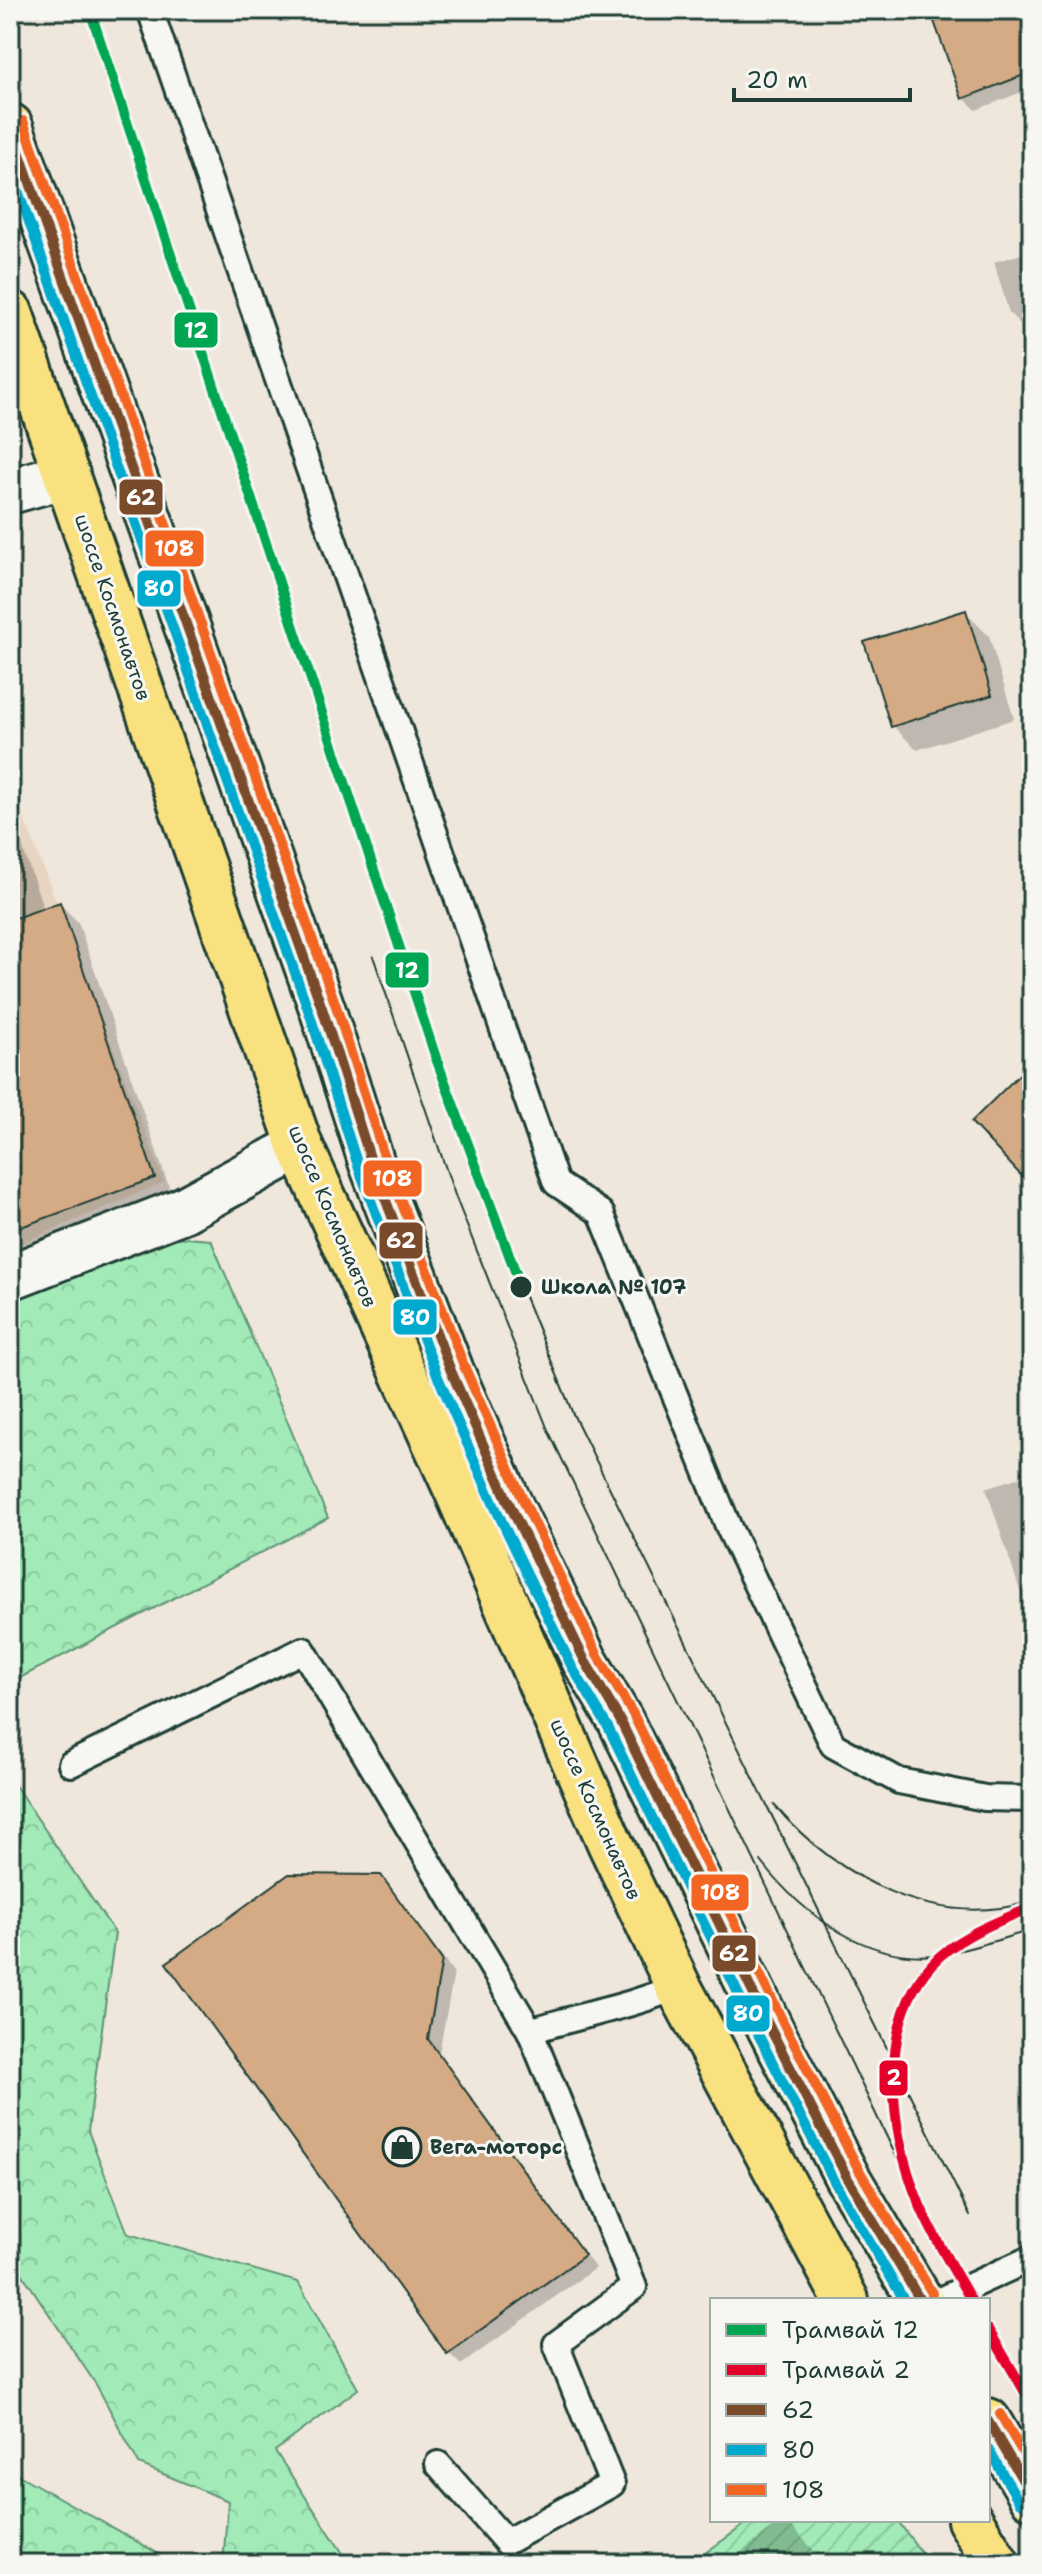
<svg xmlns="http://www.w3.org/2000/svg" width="1042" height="2574" viewBox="0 0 1042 2574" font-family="'Shantell Sans',sans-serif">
<defs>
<pattern id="forest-crowns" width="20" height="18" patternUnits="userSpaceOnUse" patternTransform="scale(2)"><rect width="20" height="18" fill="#a2eab7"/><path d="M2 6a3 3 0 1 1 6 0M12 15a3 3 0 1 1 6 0" fill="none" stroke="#8bca9e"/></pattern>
<pattern id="garden-furrows" width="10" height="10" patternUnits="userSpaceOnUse" patternTransform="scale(2)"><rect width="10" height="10" fill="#a2eab7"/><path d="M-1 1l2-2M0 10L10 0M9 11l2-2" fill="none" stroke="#8bca9e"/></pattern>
</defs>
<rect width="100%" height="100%" fill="#efe7dc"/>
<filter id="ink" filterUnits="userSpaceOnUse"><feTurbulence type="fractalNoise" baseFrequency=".0125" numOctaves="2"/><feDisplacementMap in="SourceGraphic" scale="16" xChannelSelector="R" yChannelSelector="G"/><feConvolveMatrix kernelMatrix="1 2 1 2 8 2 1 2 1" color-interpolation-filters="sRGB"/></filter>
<g filter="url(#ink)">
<!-- built -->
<path fill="#e7d5c2" d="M10 782 165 1182 10 1248Z"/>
<!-- forest -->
<g fill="url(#forest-crowns)" stroke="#609476" stroke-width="2">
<path d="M149 1235 211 1240 328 1518 10 1683V1294Z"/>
<path d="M10 1778 115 1933 88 2131 128 2234 298 2282 358 2389 275 2451 350 2564H223L228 2501 139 2464 97 2386 19 2269 10 2263Z"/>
<path d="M15 2473 175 2563 182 2564H10V2474Z"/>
</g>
<!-- garden -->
<path fill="url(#garden-furrows)" stroke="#609476" stroke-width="2" d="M751 2520H897L930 2564H690Z"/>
<!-- shadow -->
<g fill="#0003">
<path d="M932 10H1032V88L976 110 964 98Z"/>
<path d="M1032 251V322L1021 325 1009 313 994 262Z"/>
<path d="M965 612 989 636 1014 719 917 750 893 726Z"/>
<path d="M10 811 44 910 60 904 78 922 172 1196 10 1255Z"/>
<path d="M1032 1473V1613L1025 1606 986 1488Z"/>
<path d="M381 1877 454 1973 439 2053 595 2268 461 2365 449 2353Z"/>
<path d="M786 2520 826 2564H725L784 2520Z"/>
</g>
<!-- building -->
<g fill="#d5ab86" stroke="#1f3d34" stroke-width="2">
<path d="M930 10H1032V72L962 99Z"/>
<path d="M966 610 992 695 891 727 864 642Z"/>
<path d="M60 902 155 1178 10 1231V920Z"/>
<path d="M1032 1062V1187L971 1122Z"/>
<path d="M289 1874 381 1875 442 1960 428 2039 585 2255 447 2354 166 1963Z"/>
</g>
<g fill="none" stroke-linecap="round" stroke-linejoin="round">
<defs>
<g id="lane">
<path d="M150 10 556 1183 601 1213 729 1528 833 1745 899 1781 985 1798 1032 1799"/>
<path d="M71 1764 303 1650 530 2031C580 2015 631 2007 678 1986"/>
<path d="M940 2300 1032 2258"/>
<path d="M438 2464 506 2542 612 2484 556 2344 634 2287 530 2031"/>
</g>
<g id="street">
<path d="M10 491 67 475"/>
<path d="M10 1277 183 1210 300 1146"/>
</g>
<g id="primary">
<path d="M10 126 323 1011 372 1164 451 1371 507 1499 585 1661 620 1720 771 2030 847 2177 920 2300"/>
<path d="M10 313 300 1146 458 1493 610 1843 678 1986 846 2300"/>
<path d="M988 2421 1032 2496"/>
<path d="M970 2520 997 2564"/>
</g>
</defs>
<!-- lane casing -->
<use href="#lane" stroke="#1f3d34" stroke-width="30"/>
<!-- street casing -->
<use href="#street" stroke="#1f3d34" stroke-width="50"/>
<!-- primary casing -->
<use href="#primary" stroke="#1f3d34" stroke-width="50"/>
<!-- lane -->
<use href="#lane" stroke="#f6f6f2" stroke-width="24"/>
<!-- street -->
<use href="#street" stroke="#f6f6f2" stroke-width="44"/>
<!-- primary -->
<use href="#primary" stroke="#fae180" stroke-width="44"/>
<!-- tram -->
<g stroke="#1f3d34" stroke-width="2">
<path d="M373 956 456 1198 548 1430 918 2202"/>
<path d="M521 1287 573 1414 970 2216"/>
<path d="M774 1805C838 1878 934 1931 1032 1901"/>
<path d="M761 1861C802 1915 871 1966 943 1954 973 1949 1003 1938 1032 1930"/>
</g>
<defs>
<g id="bus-1">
<path d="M10 126 323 1011 372 1164 451 1371 507 1499 585 1661 620 1720 771 2030 847 2177 920 2300"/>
<path d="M988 2421 1032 2496"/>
</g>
<g id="bus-2">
<path d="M10 168 310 1015 359 1169 438 1377 494 1505 572 1667 608 1727 759 2036 835 2183 904 2300"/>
<path d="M988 2449 1020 2503"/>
</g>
<g id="bus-3">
<path d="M23 121 336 1006 385 1159 464 1366 520 1493 597 1654 633 1714 784 2024 859 2170 932 2293"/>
<path d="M1000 2414 1032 2468"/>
</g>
</defs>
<!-- bus-1 casing -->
<use href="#bus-1" stroke="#f6f6f2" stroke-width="16"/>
<!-- bus-2 casing -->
<use href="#bus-2" stroke="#f6f6f2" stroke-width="16"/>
<!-- bus-3 casing -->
<use href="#bus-3" stroke="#f6f6f2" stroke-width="16"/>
<!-- bus-1 -->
<use href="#bus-1" stroke="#7a4b2a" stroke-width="10"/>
<!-- bus-2 -->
<use href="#bus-2" stroke="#00a9ce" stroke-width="10"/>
<!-- bus-3 -->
<use href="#bus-3" stroke="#f26522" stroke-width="10"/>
<defs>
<path id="tram-1" d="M90 10 436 1058 521 1287"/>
<g id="tram-2">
<path d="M971 2300C953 2268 933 2237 919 2203 890 2132 876 2026 932 1964 957 1936 998 1922 1032 1907"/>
<path d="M988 2329 1032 2404"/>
</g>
</defs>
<!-- tram-1 casing -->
<use href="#tram-1" stroke="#f6f6f2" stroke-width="16"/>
<!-- tram-2 casing -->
<use href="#tram-2" stroke="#f6f6f2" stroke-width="16"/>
<!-- tram-1 -->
<use href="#tram-1" stroke="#00a651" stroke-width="10"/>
<!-- tram-2 -->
<use href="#tram-2" stroke="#e4002b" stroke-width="10"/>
</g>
</g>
<!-- icons -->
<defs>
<symbol id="shop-ring" viewBox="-11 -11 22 22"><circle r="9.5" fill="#f6f6f2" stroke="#1f3d34" stroke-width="1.5"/><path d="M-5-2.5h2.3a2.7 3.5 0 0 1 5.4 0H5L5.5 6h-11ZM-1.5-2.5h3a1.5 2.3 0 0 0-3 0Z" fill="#1f3d34"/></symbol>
</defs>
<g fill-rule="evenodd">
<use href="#shop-ring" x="380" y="2125" width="44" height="44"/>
</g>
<!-- markers -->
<circle fill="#1f3d34" stroke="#f6f6f2" stroke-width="3" cx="521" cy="1287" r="12"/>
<g text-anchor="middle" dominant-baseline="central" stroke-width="6" stroke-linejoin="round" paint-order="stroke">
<!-- street labels -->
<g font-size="20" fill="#1f3d34" stroke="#f6f6f2">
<text transform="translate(113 607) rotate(71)">шоссе Космонавтов</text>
<text transform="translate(333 1216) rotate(67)">шоссе Космонавтов</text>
<text transform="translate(596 1809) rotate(66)">шоссе Космонавтов</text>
</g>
<!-- stop labels -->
<g font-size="20" font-weight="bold" fill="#1f3d34" stroke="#f6f6f2" text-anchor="start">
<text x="541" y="1287">Школа № 107</text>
</g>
<!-- poi labels -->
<g font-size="20" font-weight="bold" fill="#1f3d34" stroke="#f6f6f2" text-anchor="start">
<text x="430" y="2147">Вега-моторс</text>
</g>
</g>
<g stroke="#f6f6f2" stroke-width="3">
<rect x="173" y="311" width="46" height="38" rx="8" fill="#00a651"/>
<rect x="118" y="478" width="46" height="38" rx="8" fill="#7a4b2a"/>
<rect x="144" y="529" width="61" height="39" rx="8" fill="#f26522"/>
<rect x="136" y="569" width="46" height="39" rx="8" fill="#00a9ce"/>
<rect x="384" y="951" width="46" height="38" rx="8" fill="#00a651"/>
<rect x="362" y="1159" width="61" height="39" rx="8" fill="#f26522"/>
<rect x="378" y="1221" width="46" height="39" rx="8" fill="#7a4b2a"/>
<rect x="392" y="1298" width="46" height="38" rx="8" fill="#00a9ce"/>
<rect x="690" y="1873" width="60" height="39" rx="8" fill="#f26522"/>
<rect x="711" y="1934" width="46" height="39" rx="8" fill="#7a4b2a"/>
<rect x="725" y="1994" width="46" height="39" rx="8" fill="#00a9ce"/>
<rect x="878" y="2059" width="31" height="38" rx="8" fill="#e4002b"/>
</g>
<g font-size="22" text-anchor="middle" font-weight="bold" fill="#fff">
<text x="196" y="338">12</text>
<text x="141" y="505">62</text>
<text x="174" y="556">108</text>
<text x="159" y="596">80</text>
<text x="407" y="978">12</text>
<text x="392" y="1186">108</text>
<text x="401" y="1248">62</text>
<text x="415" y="1325">80</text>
<text x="720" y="1900">108</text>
<text x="734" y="1961">62</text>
<text x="748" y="2021">80</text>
<text x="894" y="2085">2</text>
</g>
<!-- margin -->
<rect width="1042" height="2574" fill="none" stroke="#f6f6f2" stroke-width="40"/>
<rect x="20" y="20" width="1002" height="2534" fill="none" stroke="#1f3d34" stroke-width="3" filter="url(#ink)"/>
<!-- legend -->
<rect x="710" y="2298" width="280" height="224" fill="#f6f6f2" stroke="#a0aca6" stroke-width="2"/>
<rect x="726" y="2324" width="40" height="12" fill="#00a651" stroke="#a0aca6" stroke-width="2"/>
<text x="782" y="2338" font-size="24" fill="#1f3d34">Трамвай 12</text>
<rect x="726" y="2364" width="40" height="12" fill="#e4002b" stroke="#a0aca6" stroke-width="2"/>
<text x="782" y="2378" font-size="24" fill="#1f3d34">Трамвай 2</text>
<rect x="726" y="2404" width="40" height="12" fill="#7a4b2a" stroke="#a0aca6" stroke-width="2"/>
<text x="782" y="2418" font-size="24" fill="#1f3d34">62</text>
<rect x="726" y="2444" width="40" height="12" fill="#00a9ce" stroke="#a0aca6" stroke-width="2"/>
<text x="782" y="2458" font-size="24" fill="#1f3d34">80</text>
<rect x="726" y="2484" width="40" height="12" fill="#f26522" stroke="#a0aca6" stroke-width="2"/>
<text x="782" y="2498" font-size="24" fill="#1f3d34">108</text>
<!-- scale -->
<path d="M734 88v12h176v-12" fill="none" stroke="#1f3d34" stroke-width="4"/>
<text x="746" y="88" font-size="24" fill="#1f3d34" stroke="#f6f6f2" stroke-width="6" paint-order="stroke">20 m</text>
</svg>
